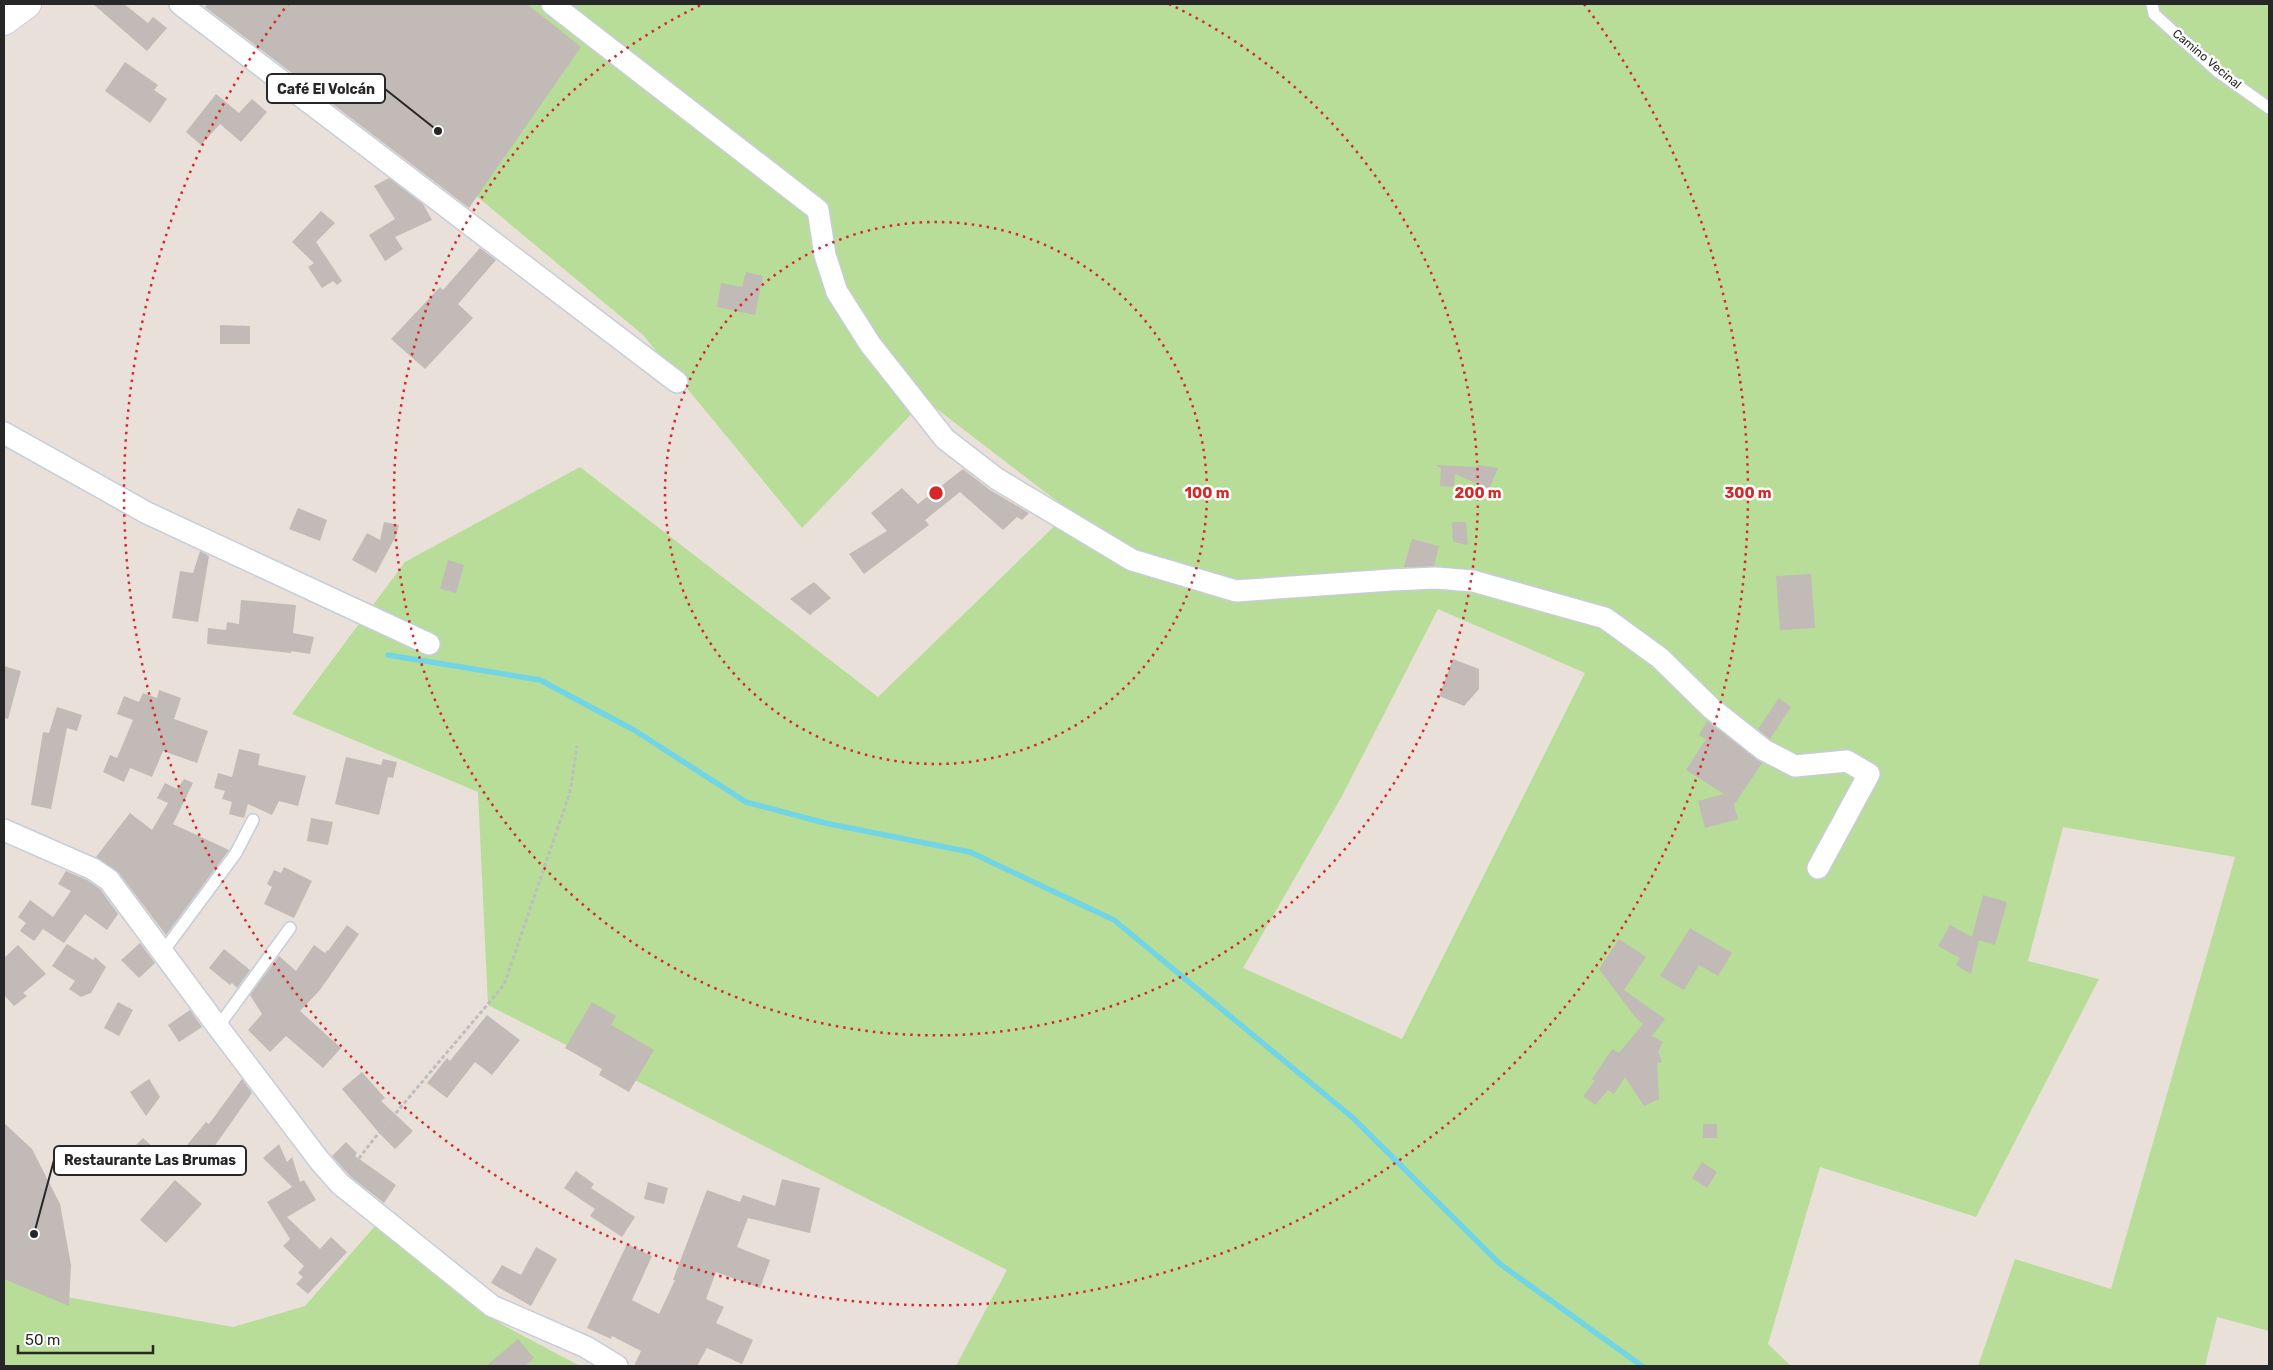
<svg xmlns="http://www.w3.org/2000/svg" width="2273" height="1370" viewBox="0 0 2273 1370" font-family="Rubik,sans-serif">
<rect width="100%" height="100%" fill="#e9e0d9"/>
<!-- green -->
<g fill="#b8dd98" fill-rule="evenodd">
<path d="M360 4H2269V1331L2217 1317 2205 1366H1978L2015 1259 2111 1289 2235 857 2063 827 2028 961 2099 979 1976 1217 1820 1167 1768 1344 1791 1366H956L1007 1270 488 1005 478 792 292 714 405 562 580 467 878 697 1070 511 925 400 802 528 643 335 408 139ZM1438 609 1585 673 1402 1039 1243 968 1342 796Z"/>
<path d="M375 1226 501 1324 580 1366H4V1270L44 1293 233 1327 305 1306Z"/>
</g>
<g fill="none" stroke-linecap="round" stroke-linejoin="round">
<!-- stream -->
<path stroke="#71d5e6" stroke-width="5.5" d="M388 655 540 680 634 730 746 802 825 823 970 852 1114 920 1352 1117 1500 1264 1642 1366"/>
</g>
<!-- building -->
<g fill="#c1bab6">
<path d="M93 4H124L148 23 153 17 167 28 147 51Z"/>
<path d="M208 4H527L581 47 469 208 205 7Z"/>
<path d="M125 62 158 85 154 90 167 99 150 123 105 91Z"/>
<path d="M216 94 239 113 252 99 267 112 241 142 220 124 201 145 186 132Z"/>
<path d="M389 178 423 204 432 220 395 237 403 249 385 261 369 235 395 219 374 186Z"/>
<path d="M321 211 335 223 316 242 342 281 337 285 333 281 322 288 308 267 314 263 292 242Z"/>
<path d="M480 248 496 260 458 304 473 318 425 369 391 339 440 287 443 290Z"/>
<path d="M746 272 763 276 755 315 717 307 721 283 742 287Z"/>
<path d="M220 325 250 326V344H220Z"/>
<path d="M1437 465 1477 467 1478 465 1498 468 1489 489 1455 474 1454 487 1440 486 1441 468 1437 466Z"/>
<path d="M963 469 990 490 1029 513 1022 520 1017 517 1003 530 960 492 925 520 929 525 864 574 849 554 887 531 871 513 902 488 918 504Z"/>
<path d="M298 508 327 520 320 541 289 529Z"/>
<path d="M384 522 399 525 396 536 376 573 352 560 367 533 380 540Z"/>
<path d="M1452 522H1466L1468 545 1453 542Z"/>
<path d="M1412 539 1439 546 1434 566 1404 567Z"/>
<path d="M200 551 209 556 198 622 172 618 180 571 193 573Z"/>
<path d="M448 560 464 565 456 593 440 589Z"/>
<path d="M1811 574 1815 628 1780 630 1776 576Z"/>
<path d="M814 582 831 598 810 615 790 599Z"/>
<path d="M241 600 296 605 293 633 314 637 310 654 291 651V653L207 644 208 628 226 630 227 622 239 624Z"/>
<path d="M1453 659 1479 669V689L1464 706 1439 696Z"/>
<path d="M4 666 21 671 8 719 4 718Z"/>
<path d="M159 690 181 698 174 719 208 731 197 763 163 751 152 777 130 768 124 782 103 772 110 755 117 758 133 720 117 714 124 696 139 702 143 693 157 698Z"/>
<path d="M1779 698 1791 707 1770 739 1758 729Z"/>
<path d="M57 707 82 715 77 731 67 728 51 809 31 805 43 732 49 733Z"/>
<path d="M1707 721 1762 763 1734 805 1738 819 1705 828 1698 801 1724 794 1686 770 1706 739 1699 735Z"/>
<path d="M239 749 260 754 258 765 306 776 298 806 279 801 272 815 248 804 244 818 229 814 232 802 222 799 225 791 214 788 218 773 232 777Z"/>
<path d="M346 757 381 765 383 759 397 762 393 778 388 777 379 815 335 804Z"/>
<path d="M184 779 193 783 173 824 229 850 166 935 119 873 96 857 130 813 152 830 168 803 157 798 165 783 177 789Z"/>
<path d="M311 818 333 822 328 845 307 841Z"/>
<path d="M284 867 312 881 294 918 264 904 272 887 267 884 274 870 281 873Z"/>
<path d="M66 871 87 880 100 889 118 914 107 930 85 914 64 943 43 929 34 941 20 931 26 923 18 917 30 900 53 917 71 891 58 884Z"/>
<path d="M1983 895 2007 902 1995 945 1979 940 1971 974 1956 965 1960 958 1938 946 1950 925 1972 937Z"/>
<path d="M347 925 359 934 320 990 300 1011 341 1048 323 1068 286 1036 270 1052 248 1030 262 1014 250 995 279 956 296 971 314 945 325 953 327 950 328 951Z"/>
<path d="M1690 928 1732 953 1718 976 1699 965 1684 990 1660 976Z"/>
<path d="M1619 939 1646 957 1624 990 1665 1019 1652 1036 1663 1042 1658 1052 1662 1062 1657 1063 1659 1099 1644 1106 1625 1077 1614 1094 1608 1090 1595 1105 1583 1096 1595 1081 1592 1079 1612 1049 1619 1053 1643 1024 1636 1018 1599 969Z"/>
<path d="M140 943 155 963 139 978 121 960Z"/>
<path d="M67 944 93 960 95 957 106 967 91 993 81 997 69 989 75 981 52 966Z"/>
<path d="M18 945 46 974 23 993 27 996 14 1006 4 995V958Z"/>
<path d="M224 949 250 970 237 988 232 983 230 985 209 968Z"/>
<path d="M118 1002 133 1010 119 1036 104 1028Z"/>
<path d="M592 1002 616 1016 611 1025 654 1050 629 1092 599 1075 602 1069 565 1048Z"/>
<path d="M190 1010 202 1027 179 1042 168 1025Z"/>
<path d="M487 1015 520 1040 492 1075 475 1062 447 1098 427 1083 447 1058 450 1061Z"/>
<path d="M362 1072 385 1098 381 1101 413 1131 395 1149 380 1134 342 1089Z"/>
<path d="M149 1079 160 1097 146 1116 130 1092Z"/>
<path d="M242 1079 252 1093 197 1171 178 1156 206 1122 209 1124Z"/>
<path d="M4 1123 32 1149 60 1204 71 1265 69 1306 4 1279Z"/>
<rect x="1703" y="1124" width="14" height="14"/>
<path d="M143 1138 156 1150 144 1164 130 1151Z"/>
<path d="M346 1142 357 1153 355 1156 396 1185 384 1203 351 1177 332 1156Z"/>
<path d="M279 1144 287 1162 292 1157 300 1182 304 1180 316 1200 287 1217 320 1249 331 1237 347 1252 308 1294 296 1284 303 1277 298 1273 304 1266 283 1246 290 1239 267 1202 292 1187 263 1158Z"/>
<path d="M1702 1162 1717 1172 1707 1188 1692 1178Z"/>
<path d="M576 1171 594 1184 591 1188 635 1217 622 1237 590 1216 595 1209 564 1188Z"/>
<path d="M782 1179 820 1188 810 1233 748 1218 737 1247 770 1260 760 1288 716 1272 706 1299 724 1307 716 1323 753 1340 742 1364 707 1348 697 1366H634L641 1351 612 1336 611 1339 587 1328 627 1244 652 1256 632 1300 659 1314 675 1280H673L707 1190 740 1202 743 1195 775 1206Z"/>
<path d="M175 1180 202 1204 166 1243 140 1220Z"/>
<path d="M648 1182 668 1188 664 1204 644 1199Z"/>
<path d="M536 1247 557 1259 531 1306 491 1283 502 1265 521 1275Z"/>
<path d="M518 1339 534 1358 525 1366H486Z"/>
</g>
<g fill="none" stroke-linecap="round" stroke-linejoin="round">
<defs>
<g id="service">
<path d="M2152 4 2154 14 2217 71 2269 108"/>
<path d="M162 953 236 853 253 820"/>
<path d="M218 1027 290 928"/>
</g>
<g id="minor">
<path d="M180 4 677 382"/>
<path d="M552 4 818 210 825 255 837 292 870 344 945 439 997 479 1132 560 1236 591 1391 580 1436 578 1473 581 1605 618 1660 658 1711 708 1764 750 1795 766 1847 761 1869 774 1818 868"/>
<path d="M4 433 147 513 429 644"/>
<path d="M4 830 93 869 109 880 218 1027 319 1160 340 1184 492 1306 586 1347 617 1366"/>
</g>
<path id="tertiary" d="M4 21 27 4"/>
</defs>
<!-- service casing -->
<use href="#service" stroke="#c7cdd8" stroke-width="14"/>
<!-- minor casing -->
<use href="#minor" stroke="#c7cdd8" stroke-width="24"/>
<!-- tertiary casing -->
<use href="#tertiary" stroke="#c7cdd8" stroke-width="30"/>
<!-- path -->
<path stroke="#bebebe" stroke-width="3" stroke-dasharray="4 2.5" stroke-linecap="butt" d="M351 1169 373 1140 504 985 570 792 577 746"/>
<!-- service -->
<use href="#service" stroke="#fff" stroke-width="11"/>
<!-- minor -->
<use href="#minor" stroke="#fff" stroke-width="21"/>
<!-- tertiary -->
<use href="#tertiary" stroke="#fff" stroke-width="28"/>
</g>
<!-- distance rings -->
<g fill="none" stroke="#d62828" stroke-width="2.5" stroke-dasharray="2.5 5">
<circle cx="936" cy="493" r="271"/>
<path d="M1169 4A542 542 0 1 1 703 4"/>
<path d="M1584 4A812 812 0 1 1 288 4"/>
</g>
<g text-anchor="middle" dominant-baseline="central" stroke-width="5" stroke-linejoin="round" paint-order="stroke">
<!-- street labels -->
<g font-size="12" fill="#272727" stroke="#fff">
<text transform="translate(2207 59) rotate(40)">Camino Vecinal</text>
</g>
</g>
<circle cx="936" cy="493" r="8" fill="#d62828" stroke="#fff" stroke-width="2.5"/>
<g font-size="15" text-anchor="middle" font-weight="bold" fill="#d62828" stroke="#fff" stroke-width="5" stroke-linejoin="round" paint-order="stroke">
<text x="1207" y="498">100 m</text>
<text x="1478" y="498">200 m</text>
<text x="1748" y="498">300 m</text>
</g>
<!-- callouts -->
<path fill="none" stroke="#272727" stroke-width="2" d="M438 131L385 89M34 1234L54 1160"/>
<g fill="#272727" stroke="#fff" stroke-width="2">
<circle cx="438" cy="131" r="5"/>
<circle cx="34" cy="1234" r="5"/>
</g>
<g fill="#fff" stroke="#272727" stroke-width="2">
<rect x="267" y="74" width="118" height="29" rx="5"/>
<rect x="54" y="1146" width="192" height="29" rx="5"/>
</g>
<g font-size="14" text-anchor="middle" font-weight="bold" fill="#272727">
<text x="326" y="94">Café El Volcán</text>
<text x="150" y="1165">Restaurante Las Brumas</text>
</g>
<!-- border -->
<rect width="2273" height="1370" fill="none" stroke="#272727" stroke-width="10"/>
<!-- scale -->
<path d="M18 1345v8h135v-8" fill="none" stroke="#272727" stroke-width="2.5"/>
<text x="25" y="1345" font-size="15" fill="#272727" stroke="#ffffff" stroke-width="4" paint-order="stroke">50 m</text>
</svg>
